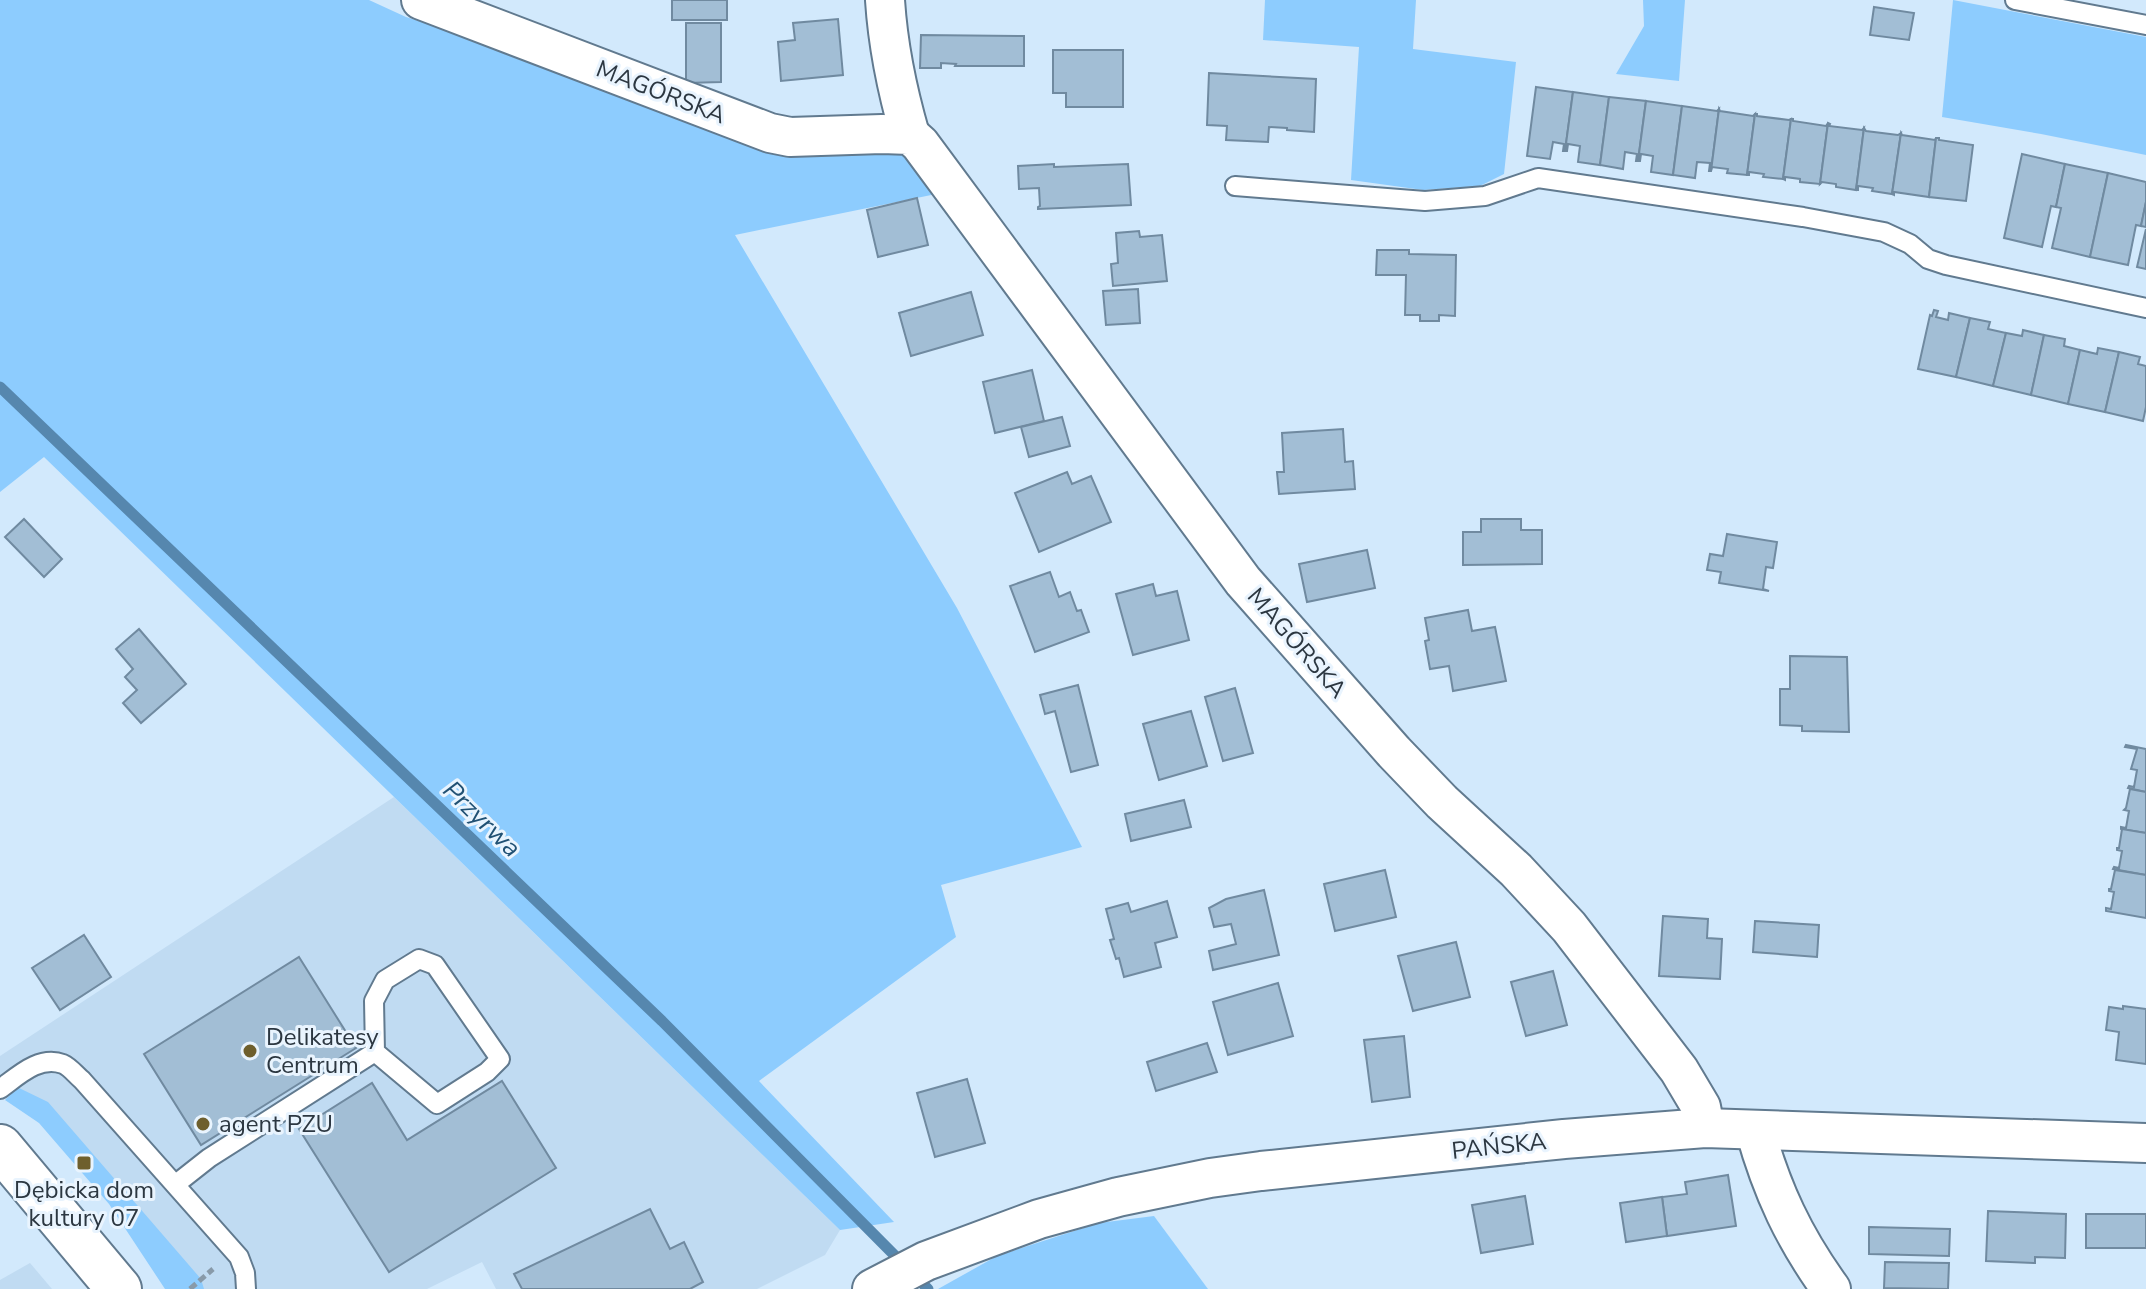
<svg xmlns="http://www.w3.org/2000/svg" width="2146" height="1289" viewBox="0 0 2146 1289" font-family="'Nunito Sans',sans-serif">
<rect width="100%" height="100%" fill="#d2e9fc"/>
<!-- built -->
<g fill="#c0dbf2">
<path d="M394 797 840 1230 825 1255 757 1289H496L482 1262 427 1289H185L22 1096 0 1076V1056Z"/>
<path d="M30 1263 52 1289H0V1280Z"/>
</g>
<!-- green -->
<g fill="#8dccfe">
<path d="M0 0H369L406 17 580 72 901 146 946 192 735 235 957 608 1082 847 941 885 956 937 759 1081 894 1222 840 1230 44 457 0 492Z"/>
<path d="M1265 0H1416L1413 49 1516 62 1504 174 1480 186 1423 190 1351 180 1359 47 1263 40Z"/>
<path d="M1643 0H1685L1679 81 1616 74 1644 26Z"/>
<path d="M1953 0 2146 37V155L2041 134 1942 117Z"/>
<path d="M17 1087 48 1102 201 1279 204 1289H165L109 1204 39 1123 5 1100Z"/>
<path d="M1154 1216 1208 1289H938L997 1256 1099 1223Z"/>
</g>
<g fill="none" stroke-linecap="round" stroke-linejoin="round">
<!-- stream -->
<path stroke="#5687ae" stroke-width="11" d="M0 387 662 1021 928 1289"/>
</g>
<!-- building -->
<g fill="#a2bed5" stroke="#708aa0" stroke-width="2">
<rect x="672" y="0" width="55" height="20"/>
<path d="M1874 7 1914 13 1909 40 1870 35Z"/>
<path d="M838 19 843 75 781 81 778 42 795 40 793 23Z"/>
<path d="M686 23H721V82L686 83Z"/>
<path d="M921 35 1024 36V66H955L956 64 941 63V68H920Z"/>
<path d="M1053 50H1123V107H1066V93H1053Z"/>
<path d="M1209 73 1316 79 1314 132 1287 130V128L1269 127 1268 142 1226 140 1227 126 1207 125Z"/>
<path d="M1536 87 1573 92 1565 151H1563L1564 144 1553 142 1550 159 1527 156Z"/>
<path d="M1573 92 1609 97 1600 165 1578 162 1580 146 1568 144 1567 151H1565Z"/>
<path d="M1609 97 1646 101 1638 161H1636L1637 154 1625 152 1623 169 1600 165Z"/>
<path d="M1646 101 1682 106 1673 175 1651 172 1653 156 1641 154 1640 161H1638Z"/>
<path d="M1682 106 1717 111 1719 109 1711 171H1709L1710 163 1697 162 1695 178 1673 175Z"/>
<path d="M1719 109 1720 111 1753 116 1755 114 1747 175 1727 173 1728 169 1712 167 1711 171Z"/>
<path d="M1755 114H1757V116L1789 120 1791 119 1783 179 1763 177 1764 174 1749 172V175H1747Z"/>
<path d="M1791 119H1793V121L1826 126 1828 123 1820 184 1800 182V179L1785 177V180L1783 179Z"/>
<path d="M1828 123 1830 124 1829 126 1862 130 1864 128 1856 190 1836 187V184L1822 182 1820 184Z"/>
<path d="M1864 128 1866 131 1898 135 1901 133 1892 194 1872 191 1873 188 1858 186V190H1856Z"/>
<path d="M1901 133 1902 135 1935 140 1936 138 1929 197 1894 192V195L1892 194Z"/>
<path d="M1936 138H1939V140L1973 145 1966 201 1929 197Z"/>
<path d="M2022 154 2065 164 2056 207 2051 206 2042 247 2004 238Z"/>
<path d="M1054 164V167L1128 164 1131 205 1038 209V207L1040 206 1039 188 1019 189 1018 166Z"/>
<path d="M2065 164 2108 173 2090 257 2052 248 2061 208 2056 207Z"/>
<path d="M2108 173 2146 182V202L2141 226 2136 225 2128 265 2090 257Z"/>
<path d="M917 198 928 245 878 257 867 210Z"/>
<path d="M2146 202V227L2141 226Z"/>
<path d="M2146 229V269L2137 267Z"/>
<path d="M1139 231 1140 237 1162 235 1167 281 1113 286 1111 264 1118 263 1116 233Z"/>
<path d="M1377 250H1409V254L1456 255 1455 316 1439 315V321H1420V315H1405L1406 275H1376Z"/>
<path d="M1138 289 1140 323 1106 325 1103 291Z"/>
<path d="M971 292 983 335 911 356 899 313Z"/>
<path d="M1934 310 1938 311 1936 317 1948 320 1949 313 1970 318 1956 377 1918 369 1930 315 1932 316Z"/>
<path d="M1970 318 1990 322 1988 329 2006 333 1993 386 1956 377Z"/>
<path d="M2023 330 2044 335 2031 395 1993 386 2006 333 2022 336Z"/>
<path d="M2044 335 2065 339 2064 346 2080 350 2068 404 2031 395Z"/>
<path d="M2098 348 2119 352 2105 412 2068 404 2080 350 2097 354Z"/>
<path d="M2119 352 2140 357 2138 364 2146 366V407L2143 421 2105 412Z"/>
<path d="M1032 370 1044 421 995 433 983 382Z"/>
<path d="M1062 417 1070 446 1029 457 1021 427Z"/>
<path d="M1343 429 1345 462 1353 461 1355 489 1279 494 1277 472H1284L1282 433Z"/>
<path d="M1067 472 1072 484 1091 476 1111 522 1039 552 1015 493Z"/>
<path d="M24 519 62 559 44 577 5 537Z"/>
<path d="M1481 519H1521V530H1542V564L1463 565V532H1481Z"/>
<path d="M1727 534 1777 542 1773 568 1766 567 1763 589 1769 591 1719 583 1721 572 1707 570 1710 554 1723 556Z"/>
<path d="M1367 550 1375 588 1307 602 1299 564Z"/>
<path d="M1050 572 1059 597 1070 592 1077 611 1081 610 1089 632 1035 652 1010 586Z"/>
<path d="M1153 584 1156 596 1177 591 1189 640 1133 655 1116 594Z"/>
<path d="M1468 610 1472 631 1495 627 1506 681 1453 691 1449 666 1430 669 1425 641 1429 640 1425 618Z"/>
<path d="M139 629 186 684 141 723 123 703 137 690 125 677 133 669 116 649Z"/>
<path d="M1790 656 1847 657 1849 732 1802 731V726L1780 725V689H1790Z"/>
<path d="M1078 685 1098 765 1071 772 1055 711 1045 714 1040 695Z"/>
<path d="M1235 688 1253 753 1223 761 1205 697Z"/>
<path d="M1191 711 1207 766 1159 780 1143 724Z"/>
<path d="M2126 745 2146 749V792L2128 788 2129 786 2134 787 2137 770 2131 769 2137 749 2125 747Z"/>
<path d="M2130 789 2146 792V833L2121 829V827L2126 828 2129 811 2124 810 2126 808Z"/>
<path d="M1184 800 1191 827 1131 841 1125 814Z"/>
<path d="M2122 829 2146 833V875L2113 869 2114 867 2119 868 2122 851 2117 850V848H2119Z"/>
<path d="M1385 870 1396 917 1335 931 1324 884Z"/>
<path d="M2115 870 2146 875V918L2106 911V908L2111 909 2114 892 2109 891V889H2111Z"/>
<path d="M1264 890 1279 955 1213 970 1209 951 1236 944 1231 924 1214 927 1209 908 1226 899Z"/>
<path d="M1167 901 1177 937 1155 943 1161 967 1124 977 1119 958 1116 959 1110 940 1114 939 1106 909 1128 903 1131 912Z"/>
<path d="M1663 916 1708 919 1707 938 1722 939 1720 979 1659 976Z"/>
<path d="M1755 921 1819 925 1817 957 1753 952Z"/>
<path d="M84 935 111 977 60 1010 32 968Z"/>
<path d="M1456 942 1470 997 1413 1011 1398 956Z"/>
<path d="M299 957 356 1048 201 1145 144 1054Z"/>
<path d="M1553 971 1567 1025 1526 1036 1511 982Z"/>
<path d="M1278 983 1293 1036 1228 1055 1213 1002Z"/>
<path d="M2123 1006 2146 1009V1064L2116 1060 2119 1032 2106 1030 2109 1007 2123 1009Z"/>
<path d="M1404 1036 1410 1097 1372 1102 1364 1040Z"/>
<path d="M1207 1043 1217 1072 1156 1091 1147 1062Z"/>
<path d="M967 1079 985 1143 935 1157 917 1093Z"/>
<path d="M502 1081 556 1168 389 1272 299 1129 372 1083 407 1140Z"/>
<path d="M1728 1175 1736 1226 1667 1236 1662 1197 1687 1194 1685 1182Z"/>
<path d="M1525 1196 1533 1244 1481 1253 1472 1205Z"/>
<path d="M1662 1197 1667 1236 1626 1242 1620 1203Z"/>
<path d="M650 1209 670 1249 684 1242 703 1282 690 1289H522L514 1274Z"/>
<path d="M1988 1211 2066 1214 2065 1258 2035 1257V1263L1986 1261Z"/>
<rect x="2086" y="1214" width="60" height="34"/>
<path d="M1869 1227 1950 1229 1949 1256 1869 1254Z"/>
<path d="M1885 1262 1949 1263 1948 1289 1884 1288Z"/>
</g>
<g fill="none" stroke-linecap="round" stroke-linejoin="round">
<defs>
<g id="service">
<path d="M2015 0 2146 25"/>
<path d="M1235 186 1425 201 1485 196 1538 178 1803 217 1884 232 1910 244 1928 259 1946 265 2146 308"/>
<path d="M0 1089C18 1076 39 1055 63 1064 70 1067 76 1075 82 1080L239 1257 245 1273 246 1289"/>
<path d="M176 1184 209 1158 375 1052 374 1001 385 980 419 959 435 965 500 1059 487 1072 437 1104 375 1052"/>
</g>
<g id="minor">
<path d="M421 0 770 133 790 137 882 134 910 135 920 144 1243 581 1394 752 1442 802 1516 870 1569 927 1679 1070 1701 1107 1705 1128"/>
<path d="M885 0C888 47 897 90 910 135"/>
<path d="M1755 1130C1772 1191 1794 1238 1831 1289"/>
<path d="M872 1289 926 1261 1039 1219 1118 1197 1210 1178 1261 1171 1564 1139 1705 1128 2146 1143"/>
</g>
<path id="tertiary" d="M0 1147 119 1289"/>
</defs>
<!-- service casing -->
<use href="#service" stroke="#617a8f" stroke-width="22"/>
<!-- minor casing -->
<use href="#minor" stroke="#617a8f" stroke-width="42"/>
<!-- tertiary casing -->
<use href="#tertiary" stroke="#617a8f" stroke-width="48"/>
<!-- path -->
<path stroke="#889aa9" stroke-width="5" stroke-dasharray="8 4" stroke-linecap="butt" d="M190 1289 213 1269"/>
<!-- service -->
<use href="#service" stroke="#fff" stroke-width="18"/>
<!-- minor -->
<use href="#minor" stroke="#fff" stroke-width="38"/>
<!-- tertiary -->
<use href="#tertiary" stroke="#fff" stroke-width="44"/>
</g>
<!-- markers -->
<g fill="#6e5f2d" stroke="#e9f4fe" stroke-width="3">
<circle cx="250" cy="1051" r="8"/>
<circle cx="203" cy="1124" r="8"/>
<rect x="76" y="1155" width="16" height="16" rx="4"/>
</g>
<g text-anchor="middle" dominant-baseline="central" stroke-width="6" stroke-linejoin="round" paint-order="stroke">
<!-- street labels -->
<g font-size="24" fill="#2c3741" stroke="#e9f4fe">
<text transform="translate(661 92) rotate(21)">MAGÓRSKA</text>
<text transform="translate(1297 643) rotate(49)">MAGÓRSKA</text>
<text transform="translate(1499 1146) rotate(-6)">PAŃSKA</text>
</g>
<!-- poi labels -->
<g font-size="24" fill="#2c3741" stroke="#e9f4fe" text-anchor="start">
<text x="266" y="1037">Delikatesy<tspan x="266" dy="28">Centrum</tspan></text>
<text x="219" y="1124">agent PZU</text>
<text x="84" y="1190" text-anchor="middle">Dębicka dom<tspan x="84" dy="28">kultury 07</tspan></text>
</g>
<!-- water labels -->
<g font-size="26" font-style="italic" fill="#215174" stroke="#e9f4fe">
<text transform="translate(482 819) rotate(44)">Przyrwa</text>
</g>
</g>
</svg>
